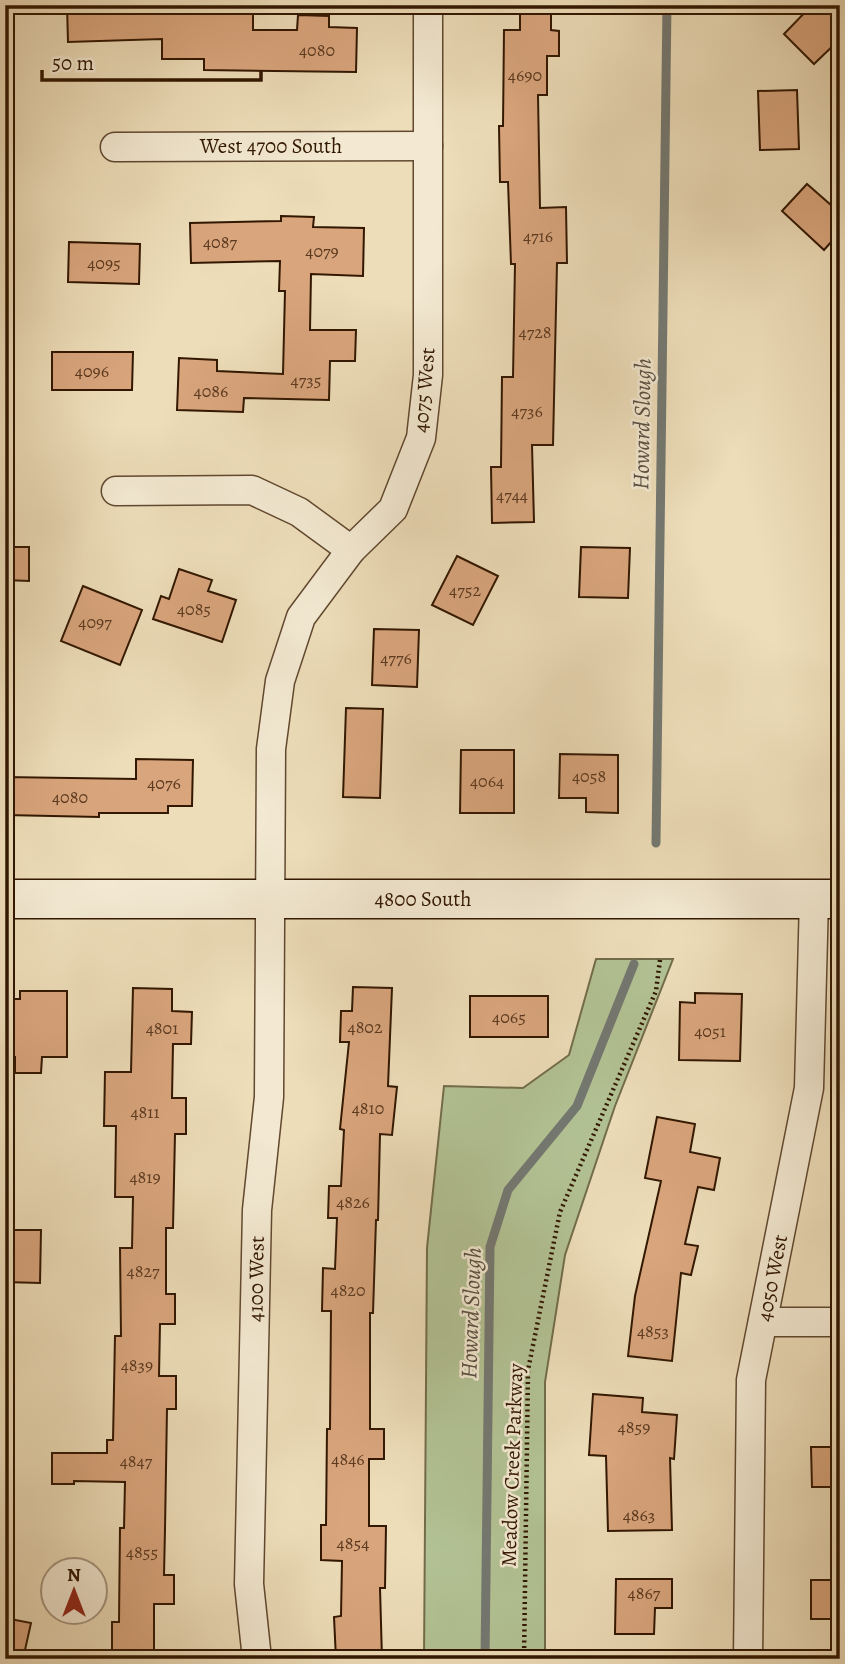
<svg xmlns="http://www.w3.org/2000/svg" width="845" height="1664" viewBox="0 0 845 1664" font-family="Alegreya,serif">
<rect width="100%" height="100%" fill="#edddb9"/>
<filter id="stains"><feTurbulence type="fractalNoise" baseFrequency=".00286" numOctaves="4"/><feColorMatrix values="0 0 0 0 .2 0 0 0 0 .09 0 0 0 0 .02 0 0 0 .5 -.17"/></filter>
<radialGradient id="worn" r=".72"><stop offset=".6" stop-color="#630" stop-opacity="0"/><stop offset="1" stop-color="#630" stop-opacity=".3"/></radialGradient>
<!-- green -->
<path fill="#b2c294" stroke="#726c4a" stroke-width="2" d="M596 959H673L615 1106 565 1255 545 1382V1659H424L427 1248 444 1086 523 1088 569 1055Z"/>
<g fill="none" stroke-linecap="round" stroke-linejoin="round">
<!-- stream -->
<g stroke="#747871" stroke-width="9">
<path d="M656 843 667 5"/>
<path d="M485 1659 490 1247 508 1190 577 1106 634 964"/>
</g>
</g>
<!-- building -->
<g fill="#d9a57d" stroke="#321701" stroke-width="2">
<path d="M67 5H131V8H179V5H205V8H253V30H297L298 15 329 16V27L357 28 356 72 204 70V59H162V39L68 42Z"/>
<path d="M520 5H551V30L559 31V56H547V95H538L540 208 566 207 567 263H557L553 445H532L534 522 492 523 491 467H501L502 377H513L515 264H511L508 182H500L499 126H503L504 30H520Z"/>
<path d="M812 5H840V39L814 64 784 34Z"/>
<path d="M797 90 799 149 760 150 758 91Z"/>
<path d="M807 184 840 213V232L824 250 782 211Z"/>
<path d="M281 216 314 217 313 227 364 228 363 276 311 274 310 330H356L355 361H330L329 400 244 398 243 412 177 410 179 358 217 360V371L283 374 285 291H279L280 261 191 263 190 223 281 221Z"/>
<path d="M69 242 140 244 139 284 68 282Z"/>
<path d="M52 352H133L132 390H52Z"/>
<path d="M5 547H29V581L5 580Z"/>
<path d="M581 547 630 548 628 598 579 597Z"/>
<path d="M457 556 498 576 473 625 432 605Z"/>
<path d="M179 569 212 580 208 591 236 600 222 642 153 619 161 596 169 599Z"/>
<path d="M83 586 142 610 120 665 61 641Z"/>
<path d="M374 629 419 630 417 687 372 685Z"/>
<path d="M346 708 383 709 380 798 343 797Z"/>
<path d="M461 750H514V813H460Z"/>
<path d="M560 754 618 755V813L586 812V798H559Z"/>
<path d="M136 759 193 760 192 806H168V813H99V817L5 815V777L136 779Z"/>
<path d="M353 987 392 988 388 1086 397 1087 392 1135 380 1134 378 1220H376L373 1313H370V1429H384V1459H369V1526H386L385 1588H380L382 1659H336L334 1617 341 1616 342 1561 321 1560V1525H326L327 1429H330L331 1311H322L323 1268 335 1269 337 1218H328L329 1186H341L344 1130 340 1129 349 1042H340L341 1011H352Z"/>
<path d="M133 988 172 989V1011L192 1012 191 1044H173L172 1098H186V1134H175L173 1228H166V1294H175V1324H160L159 1376H176V1409H167L165 1529 164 1575H174V1604H154V1659H112V1622H119L120 1528H124L125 1482 74 1481V1484H52V1453H107V1440H113L115 1336H121L120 1248H132L133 1197H115L116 1126H104L105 1072H131Z"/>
<path d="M20 991H67V1057H42L41 1073H15V1057H5V999H20Z"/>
<path d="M695 993 742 994 740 1061 679 1060 680 1002 695 1003Z"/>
<rect x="470" y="996" width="78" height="41"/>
<path d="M657 1117 695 1124 690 1152 720 1158 714 1190 698 1187 685 1244 698 1246 691 1275 681 1273 672 1361 628 1356 635 1296 661 1181 645 1178Z"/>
<path d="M5 1230H41L40 1283 5 1282Z"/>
<path d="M593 1394 643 1398 642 1412 677 1415 674 1459 670 1458 672 1530 608 1531 606 1456 589 1455Z"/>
<path d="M811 1447H840V1487H812Z"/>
<path d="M616 1579H672V1608H655L654 1634H615Z"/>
<rect x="811" y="1580" width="29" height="39"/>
<path d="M5 1618 31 1623 23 1659H5Z"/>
</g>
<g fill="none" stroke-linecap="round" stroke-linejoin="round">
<defs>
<g id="street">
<path d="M115 147 428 146"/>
<path d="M116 491 252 490 299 512 351 550"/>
<path d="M763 1322H840"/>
<path d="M257 1659 249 1584 257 1210 269 1097 271 749 280 681 301 617 351 550 393 509 421 438 428 375V5"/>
<path d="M748 1659 751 1380 809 1088 814 899"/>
</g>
<path id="secondary" d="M5 899H840"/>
</defs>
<!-- street casing -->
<use href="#street" stroke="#61482f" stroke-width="31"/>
<!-- secondary casing -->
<use href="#secondary" stroke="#321701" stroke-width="41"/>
<!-- path -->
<path stroke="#321701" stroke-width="4.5" stroke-dasharray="2 3.5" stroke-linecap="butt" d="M524 1659 528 1370 560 1212 656 991 660 960"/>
<!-- street -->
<use href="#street" stroke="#f3e9d2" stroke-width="28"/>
<!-- secondary -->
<use href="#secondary" stroke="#f3e9d2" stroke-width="38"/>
</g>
<g text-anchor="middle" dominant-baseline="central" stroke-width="5" stroke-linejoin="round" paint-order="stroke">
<!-- number labels -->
<g font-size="18" fill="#5c3a20">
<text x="317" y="50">4080</text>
<text x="525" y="75">4690</text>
<text x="538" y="236">4716</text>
<text x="220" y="242">4087</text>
<text x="322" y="251">4079</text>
<text x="104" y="263">4095</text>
<text x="535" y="332">4728</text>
<text x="92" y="371">4096</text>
<text x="306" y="380">4735</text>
<text x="211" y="391">4086</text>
<text x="527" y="411">4736</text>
<text x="512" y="495">4744</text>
<text x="465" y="590">4752</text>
<text x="194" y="609">4085</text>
<text x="95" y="622">4097</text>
<text x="396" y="658">4776</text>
<text x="589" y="776">4058</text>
<text x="487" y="781">4064</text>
<text x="164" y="783">4076</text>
<text x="70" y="797">4080</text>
<text x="509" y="1017">4065</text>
<text x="365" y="1027">4802</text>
<text x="162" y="1028">4801</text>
<text x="710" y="1031">4051</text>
<text x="368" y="1108">4810</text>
<text x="145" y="1112">4811</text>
<text x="145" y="1177">4819</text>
<text x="353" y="1202">4826</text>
<text x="143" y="1271">4827</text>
<text x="348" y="1290">4820</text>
<text x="653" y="1331">4853</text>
<text x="137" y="1365">4839</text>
<text x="634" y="1427">4859</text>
<text x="348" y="1459">4846</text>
<text x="136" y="1461">4847</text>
<text x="639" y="1515">4863</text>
<text x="353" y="1543">4854</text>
<text x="142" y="1552">4855</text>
<text x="644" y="1593">4867</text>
</g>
<!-- street labels -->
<g font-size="21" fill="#321701" stroke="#f3e9d2">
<text x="271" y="146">West 4700 South</text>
<text transform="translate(424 390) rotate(-85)">4075 West</text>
<text x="423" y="899">4800 South</text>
<text transform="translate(772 1278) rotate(-79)">4050 West</text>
<text transform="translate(256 1279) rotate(-89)">4100 West</text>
<text transform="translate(512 1465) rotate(-88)">Meadow Creek Parkway</text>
</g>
<!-- water labels -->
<g font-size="23" font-style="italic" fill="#584f42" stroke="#f3e9d2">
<text transform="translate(642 424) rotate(-89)">Howard Slough</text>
<text transform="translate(471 1313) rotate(-88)">Howard Slough</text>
</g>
</g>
<!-- margin -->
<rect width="845" height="1664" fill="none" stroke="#edddb9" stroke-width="28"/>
<rect x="7" y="7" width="831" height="1650" fill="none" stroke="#321701" stroke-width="3.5"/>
<rect x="14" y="14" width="817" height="1636" fill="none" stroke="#321701" stroke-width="2"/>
<!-- north arrow -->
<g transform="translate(74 1591)"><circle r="33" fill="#f3e9d2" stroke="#a6957e" stroke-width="2"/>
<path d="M0-5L12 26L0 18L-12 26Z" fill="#8f2418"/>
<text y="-10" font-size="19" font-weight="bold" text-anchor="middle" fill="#321701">N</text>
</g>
<!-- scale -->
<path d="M42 70v10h219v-10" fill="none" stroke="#321701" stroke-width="3.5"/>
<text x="52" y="70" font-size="21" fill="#321701" stroke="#f3e9d2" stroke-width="5" paint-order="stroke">50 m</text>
<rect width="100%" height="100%" filter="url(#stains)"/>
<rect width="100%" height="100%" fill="url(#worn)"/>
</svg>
